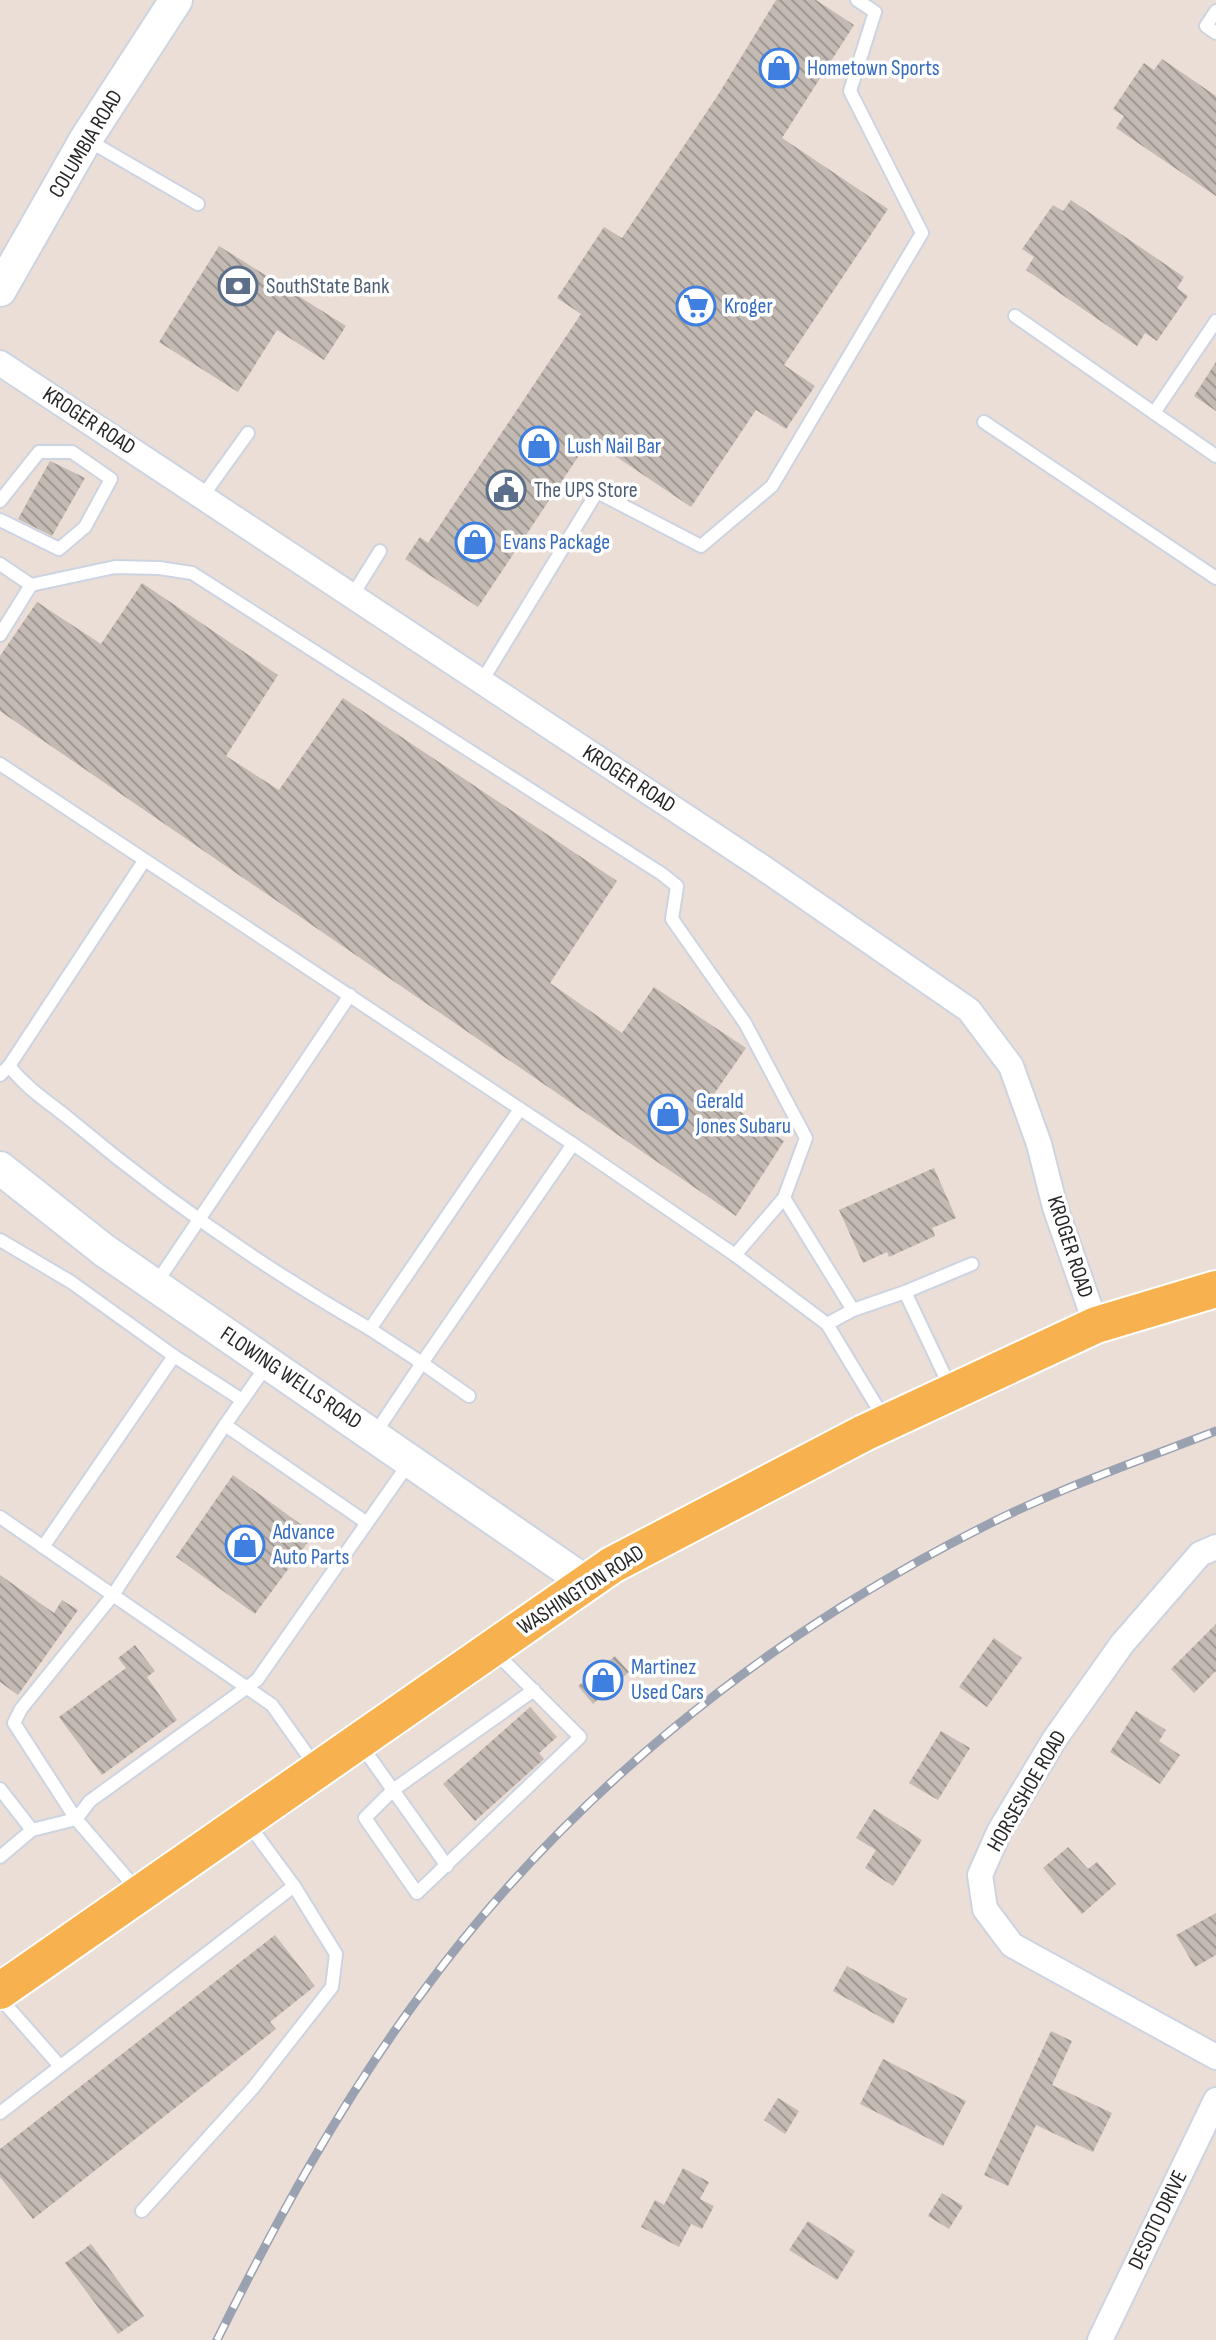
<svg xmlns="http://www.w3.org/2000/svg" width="1216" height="2340" viewBox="0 0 1216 2340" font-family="'Sofia Sans Condensed',sans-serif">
<defs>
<pattern id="building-back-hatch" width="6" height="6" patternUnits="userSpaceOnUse" patternTransform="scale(2)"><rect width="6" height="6" fill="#c2bab3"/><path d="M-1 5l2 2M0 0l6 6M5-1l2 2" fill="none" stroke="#9e9792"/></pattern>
</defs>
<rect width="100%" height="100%" fill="#ebded7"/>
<!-- building -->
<g fill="url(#building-back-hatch)">
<path d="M776 0H816L854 25 782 138 888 209 784 365 815 386 786 429 756 410 691 507 590 439 478 607 405 559 420 537 428 543 581 314 557 298 604 227 622 238 718 95Z"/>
<path d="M1162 59 1216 96V196L1116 128 1124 116 1113 109 1144 63 1154 70Z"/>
<path d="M1071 200 1184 277 1177 288 1188 296 1157 341 1145 333 1137 346 1026 270 1034 257 1022 249 1053 205 1063 211Z"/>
<path d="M219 246 346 326 324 360 277 330 238 392 159 342Z"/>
<path d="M1216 362V411L1194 396Z"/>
<path d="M50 461 85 478 52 536 18 519Z"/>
<path d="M142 583 278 675 226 756 279 790 343 698 617 881 550 983 622 1033 654 987 746 1048 714 1094 784 1141 736 1216 0 711V656L37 602 101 644Z"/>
<path d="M934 1168 956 1218 932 1228 935 1236 889 1257 887 1252 863 1263 839 1210Z"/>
<path d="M233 1475 314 1534 255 1614 176 1557Z"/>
<path d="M0 1575 54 1613 62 1600 78 1610 18 1695 0 1682Z"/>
<path d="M1216 1624V1671L1194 1693 1171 1669Z"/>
<path d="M994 1638 1022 1658 987 1707 959 1687Z"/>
<path d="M135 1645 155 1671 147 1677 177 1720 102 1775 59 1717 126 1668 118 1658Z"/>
<path d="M615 1656 629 1672 593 1704 578 1686Z"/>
<path d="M530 1707 557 1737 539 1753 544 1759 475 1821 443 1784Z"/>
<path d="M1136 1711 1166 1730 1159 1741 1180 1755 1160 1784 1110 1752Z"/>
<path d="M941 1731 970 1748 938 1800 909 1783Z"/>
<path d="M874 1809 922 1840 893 1886 865 1868 876 1850 856 1838Z"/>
<path d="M1068 1847 1088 1869 1097 1862 1116 1884 1082 1914 1043 1868Z"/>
<path d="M1216 1913V1955L1195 1967 1176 1935Z"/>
<path d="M275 1935 315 1986 270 2022 276 2029 33 2219 0 2177V2149Z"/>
<path d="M847 1966 907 1999 893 2024 833 1991Z"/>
<path d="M1051 2031 1072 2041 1052 2085 1112 2113 1093 2152 1036 2125 1008 2186 984 2175Z"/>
<path d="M883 2059 966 2101 943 2146 860 2104Z"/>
<path d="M778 2098 799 2111 785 2134 764 2120Z"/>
<path d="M683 2168 709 2182 700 2199 714 2206 702 2229 691 2224 679 2247 641 2227 655 2200 664 2205Z"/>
<path d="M942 2193 963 2206 949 2229 928 2216Z"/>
<path d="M808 2221 855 2251 837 2280 789 2250Z"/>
<path d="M91 2244 144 2316 118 2334 65 2263Z"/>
</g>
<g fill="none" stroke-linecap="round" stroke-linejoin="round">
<defs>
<g id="lane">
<path d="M1216 11 1206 26 1216 33"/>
<path d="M86 139 198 204"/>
<path d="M1015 316 1216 456"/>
<path d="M1154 413 1216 321"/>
<path d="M984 422 1216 578"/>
<path d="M202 497 248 433"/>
<path d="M0 501 39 452H72L111 479 85 527 59 549 0 520"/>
<path d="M0 564 31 585 0 635"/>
<path d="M31 585 115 567 159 568 192 573 662 874 677 886 672 919 745 1023 806 1138 784 1198 735 1255"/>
<path d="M352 596 380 551"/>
<path d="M482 681 597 492 701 546 772 486 922 233 850 91 875 12 857 0"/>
<path d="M0 764 573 1144"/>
<path d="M9 1066C29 1091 49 1102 73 1122 165 1199 266 1269 370 1329"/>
<path d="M0 1075 9 1066 144 861"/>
<path d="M784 1198 853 1310"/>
<path d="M0 1240 71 1282 174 1356 43 1547"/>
<path d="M155 1285 350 995"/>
<path d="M174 1356 242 1400"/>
<path d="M951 1389 905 1292 972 1264"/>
<path d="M469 1396 422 1363 573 1144 735 1255 827 1324"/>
<path d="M885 1420 827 1324 853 1310 905 1292"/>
<path d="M225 1425 267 1365"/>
<path d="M374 1435 422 1363 370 1329 520 1109"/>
<path d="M0 1517 272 1705 316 1767"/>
<path d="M367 1523 225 1425 113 1595 21 1709 14 1723 76 1819 90 1801 257 1680 409 1463"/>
<path d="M493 1650 580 1737 417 1893 365 1818 393 1790 534 1690"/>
<path d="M361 1745 447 1866"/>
<path d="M0 1789 32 1830 0 1857"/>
<path d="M32 1830 76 1819 138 1891"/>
<path d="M0 1998 60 2066"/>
<path d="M0 2113 294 1886 247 1822"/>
<path d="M142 2211 253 2088 332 1987 336 1954 294 1886"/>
</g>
<g id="street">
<path d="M0 363 762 867 969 1010 1011 1066 1039 1144 1055 1207 1096 1325"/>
<path d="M1216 1547 1200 1554 1122 1644 1054 1740 999 1832 980 1875 985 1909 1012 1945 1216 2057"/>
<path d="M1100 2340 1216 2100"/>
</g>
<g id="secondary">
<path d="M0 290 86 139 176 0"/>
<path d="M0 1168 105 1251 587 1583"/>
</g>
<path id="primary" d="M0 1991 612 1565 864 1433 1096 1325 1216 1289"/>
</defs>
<!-- lane casing -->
<use href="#lane" stroke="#ccd4e1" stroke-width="16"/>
<!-- street casing -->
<use href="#street" stroke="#ccd4e1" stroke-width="28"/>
<!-- secondary casing -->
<use href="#secondary" stroke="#ccd4e1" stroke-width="36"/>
<!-- primary casing -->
<use href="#primary" stroke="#fff" stroke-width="40"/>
<!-- lane -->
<use href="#lane" stroke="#fff" stroke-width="12"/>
<!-- street -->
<use href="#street" stroke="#fff" stroke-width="24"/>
<!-- secondary -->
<use href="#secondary" stroke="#fff" stroke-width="32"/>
<!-- primary -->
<use href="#primary" stroke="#f7b24f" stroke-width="36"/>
<defs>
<path id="rail" d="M217 2340C276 2221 340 2104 419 1997 563 1799 760 1640 977 1530 1054 1490 1136 1462 1216 1431"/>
</defs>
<!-- rail casing -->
<use href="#rail" stroke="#9aa2b2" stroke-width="9"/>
<!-- rail -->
<use href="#rail" stroke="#fff" stroke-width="6" stroke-dasharray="18" stroke-linecap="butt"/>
</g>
<!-- icons -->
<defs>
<symbol id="shop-ring" viewBox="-11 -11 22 22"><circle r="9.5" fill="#fff" stroke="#3f7fe0" stroke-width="1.5"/><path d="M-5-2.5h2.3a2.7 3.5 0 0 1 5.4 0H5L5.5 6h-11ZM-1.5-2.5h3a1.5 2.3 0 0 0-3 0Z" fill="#3f7fe0"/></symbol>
<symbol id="bank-ring" viewBox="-11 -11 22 22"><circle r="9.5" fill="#fff" stroke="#5c6f8a" stroke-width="1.5"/><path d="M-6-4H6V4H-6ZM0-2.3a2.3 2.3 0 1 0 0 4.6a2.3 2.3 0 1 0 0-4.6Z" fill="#5c6f8a"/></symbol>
<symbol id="supermarket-ring" viewBox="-11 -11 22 22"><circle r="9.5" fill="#fff" stroke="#3f7fe0" stroke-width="1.5"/><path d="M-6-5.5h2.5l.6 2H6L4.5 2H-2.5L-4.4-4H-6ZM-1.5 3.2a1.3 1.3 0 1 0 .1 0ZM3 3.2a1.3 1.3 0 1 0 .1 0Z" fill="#3f7fe0"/></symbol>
<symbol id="civic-ring" viewBox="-11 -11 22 22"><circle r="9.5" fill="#fff" stroke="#5c6f8a" stroke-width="1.5"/><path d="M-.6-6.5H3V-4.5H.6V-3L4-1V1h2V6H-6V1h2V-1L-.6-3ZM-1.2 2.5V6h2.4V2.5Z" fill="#5c6f8a"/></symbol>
</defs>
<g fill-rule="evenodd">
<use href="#shop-ring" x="757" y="46" width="44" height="44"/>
<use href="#bank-ring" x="216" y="264" width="44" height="44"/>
<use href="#supermarket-ring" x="674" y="284" width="44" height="44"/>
<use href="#shop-ring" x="517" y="424" width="44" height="44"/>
<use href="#civic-ring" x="484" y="468" width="44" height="44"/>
<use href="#shop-ring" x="453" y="520" width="44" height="44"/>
<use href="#shop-ring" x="646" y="1092" width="44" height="44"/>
<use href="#shop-ring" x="223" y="1523" width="44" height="44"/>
<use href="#shop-ring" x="581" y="1658" width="44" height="44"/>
</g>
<g text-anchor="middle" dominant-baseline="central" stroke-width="7" stroke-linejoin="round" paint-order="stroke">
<!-- shop labels -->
<g font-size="22" fill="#366cbe" stroke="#fff" text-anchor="start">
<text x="807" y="68">Hometown Sports</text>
<text x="724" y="306">Kroger</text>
<text x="567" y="446">Lush Nail Bar</text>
<text x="503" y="542">Evans Package</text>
<text x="696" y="1101">Gerald<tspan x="696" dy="25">Jones Subaru</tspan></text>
<text x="273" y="1532">Advance<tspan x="273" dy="25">Auto Parts</tspan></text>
<text x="631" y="1667">Martinez<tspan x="631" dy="25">Used Cars</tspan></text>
</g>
<!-- street labels -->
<g font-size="22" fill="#272727" stroke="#fff">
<text transform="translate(86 144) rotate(-59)">COLUMBIA ROAD</text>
<text transform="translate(89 421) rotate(33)">KROGER ROAD</text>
<text transform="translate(629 779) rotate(33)">KROGER ROAD</text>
<text transform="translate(1070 1247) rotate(72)">KROGER ROAD</text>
<text transform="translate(291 1378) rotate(34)">FLOWING WELLS ROAD</text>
<text transform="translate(581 1590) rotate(-33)">WASHINGTON ROAD</text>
<text transform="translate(1027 1791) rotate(-60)">HORSESHOE ROAD</text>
<text transform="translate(1158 2220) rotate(-64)">DESOTO DRIVE</text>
</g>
<!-- service labels -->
<g font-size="22" fill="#4e5e75" stroke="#fff" text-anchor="start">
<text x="266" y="286">SouthState Bank</text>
<text x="534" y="490">The UPS Store</text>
</g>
</g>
</svg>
